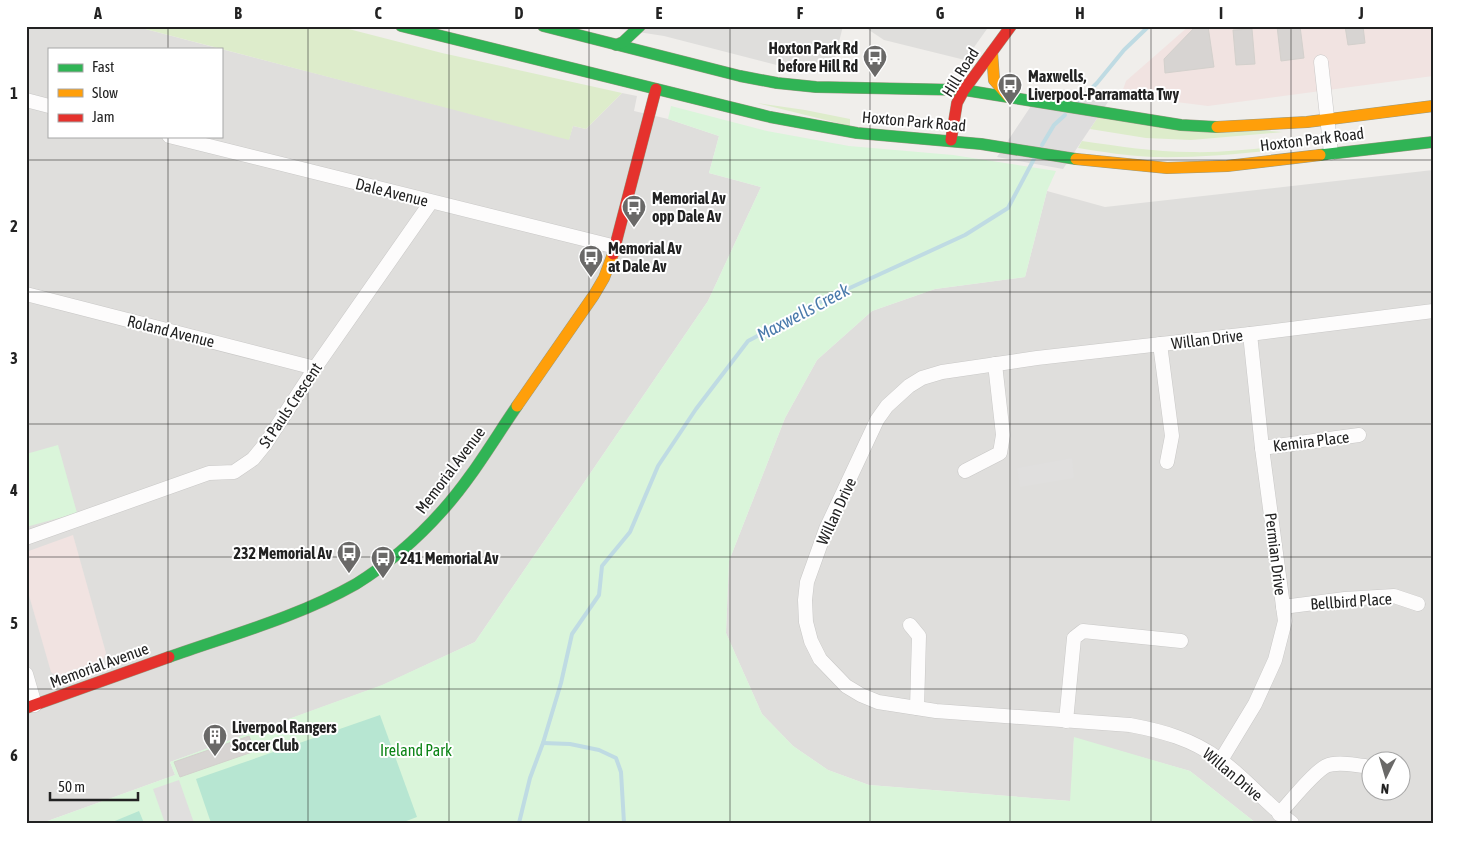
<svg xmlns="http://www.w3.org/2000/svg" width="1459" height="849" viewBox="0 0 1459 849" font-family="'Asap Condensed',sans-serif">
<rect width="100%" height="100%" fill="#f0eeeb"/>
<!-- residential -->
<g fill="#dfdedc" fill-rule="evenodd">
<path d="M26 26H134L221 49H49V136H221V49L569 139 573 126 586 129 622 93 637 96 634 111 668 119 719 136 709 173 761 187 708 301 475 642 383 685 170 762 175 775 42 823H26Z"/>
<path d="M599 26H843L831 74 804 72 664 36Z"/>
<path d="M863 26H989L965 60 884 40Z"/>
<path d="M1433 170V823H1256L1190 771 1074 738 1071 801 869 785 828 770 793 746 762 714 726 633 729 561 785 418 817 360 872 311 935 289 1025 277 1047 191 1105 207ZM1372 762H1402V792H1372Z"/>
</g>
<!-- commercial -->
<g fill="#f1e3e1">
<path d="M1189 26H1433V76L1208 106 1121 95 1126 81Z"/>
<path d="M73 535 106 653 103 660 56 676 51 672 26 585V552Z"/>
</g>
<!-- grass -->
<g fill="#ddeccb">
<path d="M134 26H337L442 53 622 93 586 129 573 126 569 140Z"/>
<path d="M757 103 805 110 850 119V126Z"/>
<path d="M1098 117 1283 132 1191 140 1146 138 1090 129Z"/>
<path d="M1082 141C1118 146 1154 152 1190 152 1226 153 1262 148 1298 144L1299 147C1251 153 1202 158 1154 157 1128 156 1103 152 1078 148Z"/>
</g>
<!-- park -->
<g fill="#daf5da">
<path d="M671 106 767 131 849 146 953 155 1056 171 1047 191 1025 277 935 289 872 311 817 360 785 418 729 561 726 633 762 714 793 746 828 770 869 785 1070 801 1074 737 1190 771 1256 823H42L175 775 170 762 382 685 475 642 708 301 761 187 709 173 719 136 668 119Z"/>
<path d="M58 445 77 513 26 527V454Z"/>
</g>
<!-- pitch -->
<g fill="#b7e6d2">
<path d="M380 715 417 817 401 823H211L196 779Z"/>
<path d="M139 811 144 823H110Z"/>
</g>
<!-- parking -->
<g fill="#e0dfde">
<path d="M1072 458 1074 478 1020 487 1017 468Z"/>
<path d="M179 780 194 823H165L153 789Z"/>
</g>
<!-- pier -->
<path fill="#dedddd" d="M1041 91 1108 102 1063 169 997 157Z"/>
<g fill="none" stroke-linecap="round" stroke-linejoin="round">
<!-- stream -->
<g stroke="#bfdbe3" stroke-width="4">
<path d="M1079 101 1097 83 1124 50 1149 26"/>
<path d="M1042 145 1054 125 1065 115"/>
<path d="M543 743 570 744 599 750 616 758 621 772 624 823"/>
<path d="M519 823 530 778 543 743 561 683 572 634 599 595 602 566 630 532 658 466 696 409 748 341 828 298 965 235 1008 208 1034 159"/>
</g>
</g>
<!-- building -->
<g fill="#d7d4d2" stroke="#d3d0cc">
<path d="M1196 26H1208L1214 67 1165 73 1164 59Z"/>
<path d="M1277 26H1300L1304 58 1281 61Z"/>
<path d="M1345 26H1363L1365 43 1348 45Z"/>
<path d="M1252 29 1255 64 1236 65 1233 30Z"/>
<path d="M249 736 255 751 180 777 174 762Z"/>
</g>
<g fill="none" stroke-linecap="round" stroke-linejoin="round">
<defs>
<g id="street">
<path d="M1321 62 1331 153"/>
<path d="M26 100 49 106"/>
<path d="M169 136 616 247"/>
<path d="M26 294 315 368"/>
<path d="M1160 344 1172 436 1167 462"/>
<path d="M1262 448 1359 435"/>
<path d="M965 471 1000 453 1003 435 995 364"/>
<path d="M26 538 209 473 234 472 253 459 266 443 315 368 431 202"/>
<path d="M1283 607 1345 599 1394 596 1418 604"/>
<path d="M910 625 919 636 917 708"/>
<path d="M26 674 35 705"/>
<path d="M1066 721 1074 638 1083 631 1181 641"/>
<path d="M1221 760 1255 704 1275 660 1285 621 1262 448 1250 334"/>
<path d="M1279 814C1291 801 1312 774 1326 766 1337 761 1353 765 1365 766"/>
<path d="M1292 823C1266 804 1246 778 1219 759 1192 739 1162 731 1130 725L936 711 878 702 861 695 846 686 820 659 811 641 806 622 805 600 807 582 826 529 877 420 887 406 909 386 922 378 942 372 1037 358 1250 334 1433 311"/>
</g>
<g id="fast">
<path d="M401 26 770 117 857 133 981 144 1076 159"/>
<path d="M543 26 740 76 777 83 816 87 964 90 1181 125 1217 127"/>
<path d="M616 45 623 42 640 26"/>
<path d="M1320 155 1433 142"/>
<path d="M169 657C231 635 298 617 356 584 388 564 417 539 442 511 471 479 493 441 517 406"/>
</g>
<g id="slow">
<path d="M992 52 994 80 1009 97"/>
<path d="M1217 127 1307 122 1433 106"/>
<path d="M1076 159 1167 168 1227 166 1320 155"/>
<path d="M517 406 594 295 604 278 613 254"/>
</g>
<g id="jam">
<path d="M951 140 957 103 964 90 1011 26"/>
<path d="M613 254 656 89"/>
<path d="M26 708 169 657"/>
</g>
</defs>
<!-- street casing -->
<use href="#street" stroke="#c9c8c7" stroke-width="15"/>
<!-- fast casing -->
<use href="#fast" stroke="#999a82" stroke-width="12"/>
<!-- slow casing -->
<use href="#slow" stroke="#999a82" stroke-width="12"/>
<!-- jam casing -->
<use href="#jam" stroke="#999a82" stroke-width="12"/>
<!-- street -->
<use href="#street" stroke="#fdfcfc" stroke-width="14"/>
<!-- fast -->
<use href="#fast" stroke="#30b455" stroke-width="11"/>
<!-- slow -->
<use href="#slow" stroke="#ff9f0a" stroke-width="11"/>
<!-- jam -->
<use href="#jam" stroke="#e5322d" stroke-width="11"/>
</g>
<!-- grid -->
<path fill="none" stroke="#222" stroke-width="1" stroke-opacity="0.55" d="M168 26V49M308 26V823M449 26V823M589 26V823M730 26V823M870 26V823M1010 26V823M1151 26V823M1291 26V823M168 136V823M26 160H1433M26 292H1433M26 424H1433M26 557H1433M26 689H1433"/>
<!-- icons -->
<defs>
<symbol id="bus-pin" viewBox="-11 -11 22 30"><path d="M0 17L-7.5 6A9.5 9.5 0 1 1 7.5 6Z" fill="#6a6968" stroke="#fff"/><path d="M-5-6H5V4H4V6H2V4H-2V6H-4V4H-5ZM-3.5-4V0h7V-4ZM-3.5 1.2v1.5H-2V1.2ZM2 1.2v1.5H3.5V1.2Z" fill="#fff"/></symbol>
<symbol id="building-pin" viewBox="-11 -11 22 30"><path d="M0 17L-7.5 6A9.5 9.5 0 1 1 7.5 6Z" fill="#6a6968" stroke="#fff"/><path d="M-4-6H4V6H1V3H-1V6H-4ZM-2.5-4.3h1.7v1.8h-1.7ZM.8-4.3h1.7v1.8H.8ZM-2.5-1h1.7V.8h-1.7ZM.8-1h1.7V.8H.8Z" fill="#fff"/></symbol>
</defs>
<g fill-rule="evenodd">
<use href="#bus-pin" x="861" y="43" width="28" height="38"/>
<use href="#bus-pin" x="996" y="71" width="28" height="38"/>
<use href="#bus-pin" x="620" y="193" width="28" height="38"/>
<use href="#bus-pin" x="577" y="243" width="28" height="38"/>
<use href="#bus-pin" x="335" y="539" width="28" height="38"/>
<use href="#bus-pin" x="369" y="544" width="28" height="38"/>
<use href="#building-pin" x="201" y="722" width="28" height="38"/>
</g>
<g text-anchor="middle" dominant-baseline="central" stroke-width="4" stroke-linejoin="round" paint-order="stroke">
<!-- poi labels -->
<g font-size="16" font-weight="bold" fill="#222" stroke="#fff" text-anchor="start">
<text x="858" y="48" text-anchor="end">Hoxton Park Rd<tspan x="858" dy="18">before Hill Rd</tspan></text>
<text x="1028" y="76">Maxwells,<tspan x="1028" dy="18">Liverpool-Parramatta Twy</tspan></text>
<text x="652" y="198">Memorial Av<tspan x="652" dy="18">opp Dale Av</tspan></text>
<text x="608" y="248">Memorial Av<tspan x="608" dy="18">at Dale Av</tspan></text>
<text x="332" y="553" text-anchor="end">232 Memorial Av</text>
<text x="400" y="558">241 Memorial Av</text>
<text x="232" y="727">Liverpool Rangers<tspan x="232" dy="18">Soccer Club</tspan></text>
</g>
<!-- street labels -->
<g font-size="16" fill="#222" stroke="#fff">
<text transform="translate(960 72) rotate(-58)">Hill Road</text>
<text transform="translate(914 121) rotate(5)">Hoxton Park Road</text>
<text transform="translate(1312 139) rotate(-7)">Hoxton Park Road</text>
<text transform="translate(392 192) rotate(14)">Dale Avenue</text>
<text transform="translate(171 331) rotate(14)">Roland Avenue</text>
<text transform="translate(1207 339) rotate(-7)">Willan Drive</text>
<text transform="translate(290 405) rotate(-56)">St Pauls Crescent</text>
<text transform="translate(1311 441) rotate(-7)">Kemira Place</text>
<text transform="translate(450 470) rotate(-53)">Memorial Avenue</text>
<text transform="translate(836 511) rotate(-65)">Willan Drive</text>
<text transform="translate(1276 554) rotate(83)">Permian Drive</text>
<text transform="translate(1351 601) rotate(-4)">Bellbird Place</text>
<text transform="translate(99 665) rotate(-20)">Memorial Avenue</text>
<text transform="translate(1233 774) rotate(40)">Willan Drive</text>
</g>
<!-- park labels -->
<g font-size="16" fill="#0c8416" stroke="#fff">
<text x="416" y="750">Ireland Park</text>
</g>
<!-- water labels -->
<g font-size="18" font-style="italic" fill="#4a7aab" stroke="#fff">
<text transform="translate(803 312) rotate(-28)">Maxwells Creek</text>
</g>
</g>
<!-- border -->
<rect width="1459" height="849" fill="none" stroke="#ffffff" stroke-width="55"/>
<!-- legend -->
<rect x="48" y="48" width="175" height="90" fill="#ffffff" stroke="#a7a7a7"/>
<rect x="58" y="64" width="25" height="8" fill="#30b455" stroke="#a7a7a7"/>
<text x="92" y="72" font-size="15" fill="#222222">Fast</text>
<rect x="58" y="89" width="25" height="8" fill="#ff9f0a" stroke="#a7a7a7"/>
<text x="92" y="98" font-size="15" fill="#222222">Slow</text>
<rect x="58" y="114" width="25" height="8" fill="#e5322d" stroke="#a7a7a7"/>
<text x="92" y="122" font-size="15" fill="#222222">Jam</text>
<!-- north arrow -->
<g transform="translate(1386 776) rotate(185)"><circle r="24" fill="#ffffff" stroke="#a7a7a7"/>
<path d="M0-4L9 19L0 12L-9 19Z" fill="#6a6968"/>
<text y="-8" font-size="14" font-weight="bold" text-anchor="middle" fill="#222222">N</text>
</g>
<!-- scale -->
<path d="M50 792v8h88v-8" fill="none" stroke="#222222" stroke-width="2.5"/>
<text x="58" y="792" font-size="15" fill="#222222" stroke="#ffffff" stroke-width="4" paint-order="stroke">50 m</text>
<rect x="28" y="28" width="1404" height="794" fill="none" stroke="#222" stroke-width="2"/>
<g font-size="16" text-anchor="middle" font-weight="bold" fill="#222">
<text x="98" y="19">A</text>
<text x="238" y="19">B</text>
<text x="378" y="19">C</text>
<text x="519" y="19">D</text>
<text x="659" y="19">E</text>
<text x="800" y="19">F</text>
<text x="940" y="19">G</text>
<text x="1080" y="19">H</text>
<text x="1221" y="19">I</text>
<text x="1361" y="19">J</text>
<text x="14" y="99">1</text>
<text x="14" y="232">2</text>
<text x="14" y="364">3</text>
<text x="14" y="496">4</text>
<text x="14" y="629">5</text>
<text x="14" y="761">6</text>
</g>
</svg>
